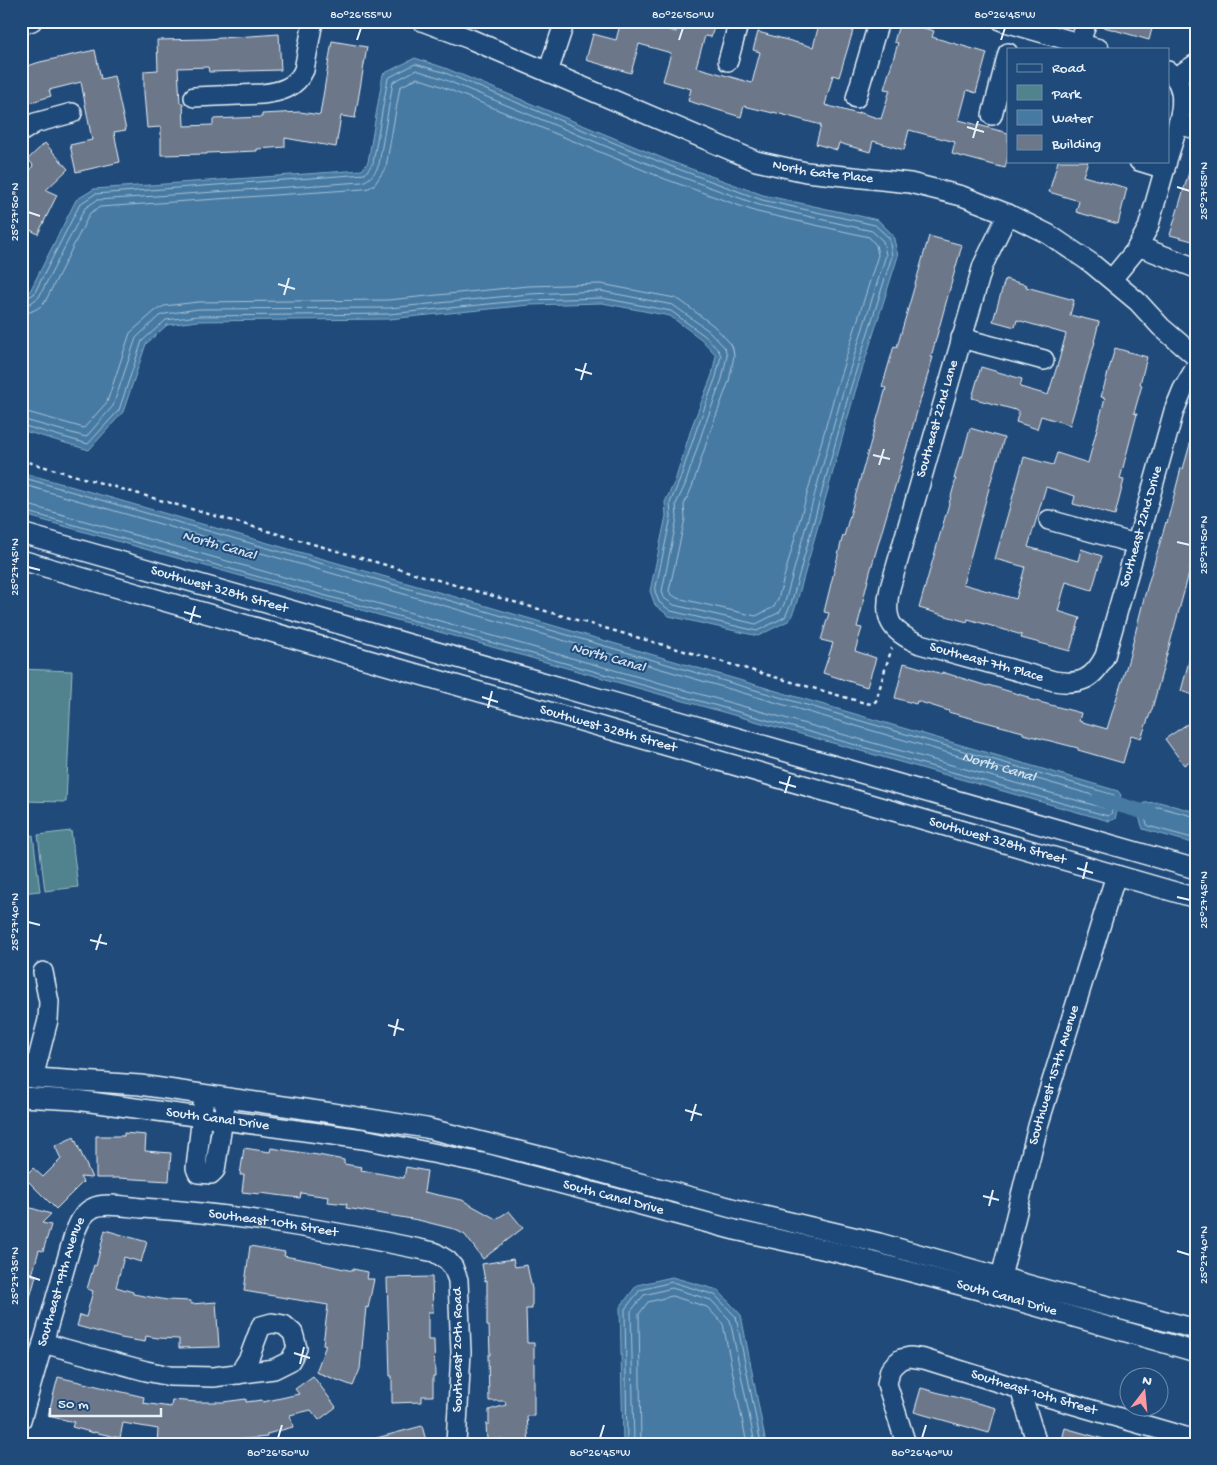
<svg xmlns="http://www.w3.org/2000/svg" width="1217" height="1465" viewBox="0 0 1217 1465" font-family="'Gochi Hand',sans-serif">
<rect width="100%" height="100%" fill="#1f4a7a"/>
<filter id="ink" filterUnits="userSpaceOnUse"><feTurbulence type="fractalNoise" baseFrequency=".02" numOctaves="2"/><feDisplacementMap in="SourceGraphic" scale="10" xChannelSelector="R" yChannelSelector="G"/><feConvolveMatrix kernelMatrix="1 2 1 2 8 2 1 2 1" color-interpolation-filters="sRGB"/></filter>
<g filter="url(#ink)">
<!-- green -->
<g fill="#51838f" stroke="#9cbac4">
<path d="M21 669 72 671 66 802 21 801Z"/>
<path d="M71 831 78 887 45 891 38 835Z"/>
<path d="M33 835 40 891 21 893V837Z"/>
</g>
<!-- water -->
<g fill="#467aa3" stroke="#87aac5">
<path d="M415 58 445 68 672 162 763 195 878 220 893 235 898 256 855 392 796 605 790 620 758 636 669 616 655 605 650 591 666 516 665 502 675 481 692 426 712 375 716 355 701 339 670 316 602 303 530 305 389 319 198 321 167 325 146 344 123 412 89 450 21 430V296L30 291 76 200 94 189 362 170 368 162 383 74Z"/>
<path d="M21 472 459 598 1118 791 1121 795 1115 819 1109 821 21 514Z"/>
<path d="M1159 802 1196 812V844L1143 829 1139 817 1144 803Z"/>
<path d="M672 1277 718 1290 741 1315 766 1444H623L620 1307 637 1285Z"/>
</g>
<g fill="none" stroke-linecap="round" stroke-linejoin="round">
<!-- shore -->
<g stroke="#a7c1d6" stroke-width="1">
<path d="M21 300 25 299 34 294 80 204 95 194 365 174 373 163 388 78 415 64 443 72 670 166 762 200 875 225 889 238 892 256 850 390 791 604 785 617 757 631 671 611 659 602 655 591 671 517 670 503 679 482 697 428 716 377 721 356 719 351 705 336 671 311 602 298 529 300 389 314 198 316 166 320 142 341 119 410 88 444 21 425"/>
<path d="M21 306 28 305 39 297 85 208 97 200 362 182C370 180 376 172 379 164L393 82 416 70 441 78 668 172 759 205 872 231 883 241 886 255 844 388 785 602 780 612 756 624 674 605 664 598 662 591 677 518 676 504 685 485 703 430 722 379 727 356 725 348 709 331 673 305 601 291 529 294 389 308 198 309 165 314 159 316 136 338 113 406 86 437 21 419"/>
<path d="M21 314C30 313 39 309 45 302L90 213 100 207 363 189 369 188 375 184 386 167 400 87 417 78 438 85 665 179 757 212 869 237 876 245 878 255 837 386 778 599 774 607 756 616 677 598 671 594 669 591 685 519 684 505 692 487 710 432 729 381 734 356 733 349 731 344 714 326 681 301 675 298 601 284 528 286 388 300 198 302 164 306 155 311 130 333 107 402 84 428 27 412 21 411"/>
<path d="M21 477 458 603 1114 795 1116 798 1111 814 1108 816 21 510"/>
<path id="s1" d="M21 484 456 609 1106 799 1108 801 1107 806 1104 808 21 503"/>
<path d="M1196 817 1159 807 1148 808 1144 817 1148 826 1196 839"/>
<path d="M1196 823 1159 813 1153 814 1151 816 1153 820 1196 833"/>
<path d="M627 1444 625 1309 640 1290 672 1282 715 1295 736 1317 761 1444"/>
<path d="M634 1444 631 1311 644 1295 672 1288 711 1300 730 1320 755 1444"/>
<path d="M641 1444 639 1314 648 1302 672 1296 707 1307 723 1324 747 1444"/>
</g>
<!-- canal -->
<path stroke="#467aa3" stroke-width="15" d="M1099 799 1196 827"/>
</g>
<!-- building -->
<g fill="#6c778a" stroke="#e8f1f8">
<path d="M621 21H638L676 32 679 21H716L711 37 705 36 696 67 752 83 760 52 753 50 758 32 813 47 820 21H856L839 77 833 75 825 105 858 114V112L881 119 890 90 884 89 898 43 894 42 900 21 934 31 932 37 987 53 976 93 967 90 959 120 1008 133V156L1005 168 952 154 955 142 909 130 904 150 873 141 870 152 839 143 837 150 816 144 821 125 773 112V113L744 106 741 117 688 101 691 89 663 81 671 53 639 44 631 73 586 60 593 34 616 40Z"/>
<path d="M1098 21H1154L1149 40 1097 25Z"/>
<path d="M279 34 281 70 209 72 208 67 178 68 180 103H183L184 126 213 125V119L262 117V114L300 112 320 115 332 41 367 47 355 118 341 116 336 147 285 138V147L257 149V151L207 153V154L161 155V127L147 128 144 93V71L158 70 157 40 207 39Z"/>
<path d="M95 50 101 79 114 76 126 130 114 132 120 162 76 172 70 145 92 140 81 82 49 90 51 96 32 102 21 110V68L40 62Z"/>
<path d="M45 143 68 169 46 190 57 195 38 234 21 225V189L33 165 28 159Z"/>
<path d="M1193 159 1196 160V242L1170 235Z"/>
<path d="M1058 161H1088L1083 176 1127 188 1118 224 1076 212 1079 201 1049 192Z"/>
<path d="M929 236 962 245 931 357H933L870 572 863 600H864L857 627 862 628 855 651 876 658 867 687 823 673 833 643 821 640 829 613 824 612 843 535 844 536 886 388 882 387 894 346 897 347Z"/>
<path d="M1005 279 1027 285 1026 287 1074 300 1070 315 1099 322 1094 342H1095L1070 425 1041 416 1037 429 1016 422 1019 411 972 398 981 367 1022 379 1020 387 1048 395 1059 360 1066 334 1017 320 1015 327 993 321Z"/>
<path d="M1115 348 1147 357 1140 384 1142 385 1134 413 1137 414 1120 479 1124 480 1115 515 1073 504 1075 496 1046 487 1028 547 1078 561 1081 549 1102 556 1092 590 1066 582 1058 611 1080 618 1070 651 1021 638 1022 635 968 619 967 622 919 608 956 479H954L960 457 962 458 970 428 1004 438 998 459H997L963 584 1016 599 1025 567 995 559 1024 457 1053 465 1057 453 1088 463 1105 398 1101 397Z"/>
<path d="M1192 437 1196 438V548L1152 709 1141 738 1131 735 1123 763 1078 750V748L1023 734V732L948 712 949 711 917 701 916 704 895 698 904 663 942 674V672L987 686 988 685 1028 697V699L1081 713 1079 721 1107 729 1129 658 1144 598 1166 522 1167 523 1181 468 1183 469Z"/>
<path d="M1192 650H1196V696L1181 691Z"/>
<path d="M1196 718V757L1184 765 1165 739Z"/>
<path d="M124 1133 146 1135 145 1151 171 1153 169 1181 118 1178H96V1136H124Z"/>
<path d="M74 1137 92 1178 80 1177 83 1182 56 1209 24 1177 33 1168 43 1177 61 1159 55 1146Z"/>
<path d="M244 1148 270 1152 271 1148 318 1155 344 1160V1164L362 1167 361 1170 404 1178 406 1167 427 1171 424 1192 462 1200 496 1219 509 1211 523 1228 483 1259 465 1235 454 1229 418 1220 346 1208 347 1204 328 1202 329 1197 301 1193 300 1198 260 1193V1194L242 1192 244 1175H240Z"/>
<path d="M21 1205 51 1214 42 1223 51 1225 43 1251 39 1250 32 1275 36 1276 25 1315 21 1314Z"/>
<path d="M105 1230 147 1242 141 1262 124 1257 116 1287 133 1292V1294L167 1300 191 1301V1304L216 1302 219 1347 179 1348V1339L158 1338 146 1336 145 1342 121 1338 77 1326 80 1315 86 1317 93 1291 87 1289 94 1265 96 1266Z"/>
<path d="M250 1246 285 1252 284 1256 322 1263V1264L353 1271V1269L368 1272 367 1279H374L368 1308 366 1307 360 1369 353 1386 316 1372 326 1345 323 1344 328 1305 244 1291Z"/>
<path d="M513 1259 515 1267 527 1265 532 1289V1309H526L527 1343H534V1416H527L529 1444H503V1439L487 1440 486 1424H489V1410L506 1405 505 1401H489L488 1355H490L489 1326H487V1280L485 1281 482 1264Z"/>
<path d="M432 1277 433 1312H428V1340H434L435 1376H433V1396H422V1402L392 1403V1376H390L387 1278Z"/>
<path d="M313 1376 336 1407 319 1420 311 1410 290 1415 293 1427 267 1434V1437L236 1440 237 1444H157L158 1429 123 1423 120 1438 94 1432V1433L72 1427 74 1422 48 1416 58 1377 144 1397 143 1403 171 1407 172 1400 197 1402H223L246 1399V1402L262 1400 263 1402 299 1394 295 1389Z"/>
<path d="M921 1388 996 1408 989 1433 914 1412Z"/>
<path d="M422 1426 427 1444H370L369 1440Z"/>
<path d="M1065 1428 1107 1440V1444H1061Z"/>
</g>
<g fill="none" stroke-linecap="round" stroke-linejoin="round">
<defs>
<g id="minor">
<path id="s2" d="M422 21 470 39 548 72 756 161 806 172 910 183 962 196 1008 214 1048 234 1091 263 1138 302 1161 327 1196 357"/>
<path d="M1002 21 1099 49"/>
<path d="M21 25 32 21"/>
<path d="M1080 43 1087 21"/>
<path d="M728 61 739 21"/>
<path d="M1168 71C1195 90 1175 132 1168 157"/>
<path d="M548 72 565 21"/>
<path d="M1176 77 1196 64"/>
<path d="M194 97 262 94C280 92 296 88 304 70L313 21"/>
<path d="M856 98 879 21"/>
<path d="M992 115 1008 53"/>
<path d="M1178 124 1196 129"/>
<path d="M21 132 35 123 72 113"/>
<path d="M1139 161 1165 169"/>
<path id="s3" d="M1008 214 983 265 890 588C883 619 890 632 920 644L1054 681C1080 685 1093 680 1105 656L1174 411 1183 389 1196 367"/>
<path d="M1138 246 1196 268"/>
<path d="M1112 279 1135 251 1148 228 1167 161"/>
<path d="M961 338 1044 360"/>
<path d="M1049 520 1136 544"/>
<path id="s4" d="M21 533C413 645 804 757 1196 869"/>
<path id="s5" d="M21 560 1196 898"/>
<path d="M21 1077 140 1085 332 1113 426 1128 559 1161 739 1210 879 1243 1047 1290 1196 1329"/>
<path d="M33 1078 48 1020 49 1002 43 972"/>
<path id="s6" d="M21 1097 76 1100 363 1139 487 1164 735 1230 840 1253 994 1294 1196 1352"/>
<path d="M203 1105 196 1168 198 1173 211 1174 215 1170 225 1106"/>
<path id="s7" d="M1001 1277 1038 1126 1116 875"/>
<path d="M43 1343 146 1371 170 1376 213 1377 274 1369 290 1361 297 1348 293 1333 284 1325 272 1323 261 1326 249 1358 239 1374"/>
<path d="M1020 1389 1037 1444"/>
<path id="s8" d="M21 1420 74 1235C78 1225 82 1213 93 1208 104 1202 129 1207 142 1208 240 1214 337 1232 434 1252L447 1260 453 1267 458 1280 461 1352 456 1444"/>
<path id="s9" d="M906 1444 887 1384 890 1370 894 1365 901 1359 910 1357 924 1359 1020 1389 1196 1440"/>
</g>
</defs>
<!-- minor casing -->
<use href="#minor" stroke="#e8f1f8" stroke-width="22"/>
<!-- path -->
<path stroke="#e8f1f8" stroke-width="2.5" stroke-dasharray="4 4" stroke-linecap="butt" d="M21 460 865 703 872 704 876 701 886 666 892 648"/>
<!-- minor -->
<use href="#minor" stroke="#1f4a7a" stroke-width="19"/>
</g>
</g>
<!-- ticks -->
<path fill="none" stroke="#e8f1f8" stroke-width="2" d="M357 40 361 28M679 40 683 28M1001 40 1005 28M967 127 984 132M973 138 978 121M1177 187 1190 191M28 212 40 216M278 284 295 289M284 295 289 278M575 369 592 374M581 380 586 363M873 455 890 459M879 465 884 449M1177 542 1190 545M28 567 40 570M184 612 201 617M190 623 195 606M482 697 498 702M488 708 492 691M779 782 796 787M785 793 790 776M1077 868 1093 873M1083 879 1087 862M1177 897 1190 900M28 922 40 925M90 940 107 944M96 950 101 934M388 1025 404 1030M394 1036 398 1019M685 1110 702 1115M691 1121 696 1104M983 1196 999 1200M989 1206 993 1190M1177 1251 1190 1255M28 1276 40 1280M294 1353 310 1358M300 1364 304 1347M278 1438 282 1425M600 1438 604 1425M922 1438 926 1425"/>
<g text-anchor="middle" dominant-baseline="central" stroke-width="4" stroke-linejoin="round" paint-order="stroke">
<!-- street labels -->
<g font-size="14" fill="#e8f1f8" stroke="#1f4a7a">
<text stroke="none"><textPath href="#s2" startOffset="430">North Gate Place</textPath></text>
<text transform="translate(938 419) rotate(-74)">Southeast 22nd Lane</text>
<text stroke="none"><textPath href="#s3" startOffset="801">Southeast 22nd Drive</textPath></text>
<text stroke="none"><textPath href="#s4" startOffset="206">Southwest 328th Street</textPath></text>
<text stroke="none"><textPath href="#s3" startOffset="534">Southeast 7th Place</textPath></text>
<text stroke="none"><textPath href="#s5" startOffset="611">Southwest 328th Street</textPath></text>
<text stroke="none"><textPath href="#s5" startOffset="1016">Southwest 328th Street</textPath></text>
<text stroke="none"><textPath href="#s7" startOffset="209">Southwest 157th Avenue</textPath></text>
<text stroke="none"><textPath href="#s6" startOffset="198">South Canal Drive</textPath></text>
<text stroke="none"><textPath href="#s6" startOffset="602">South Canal Drive</textPath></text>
<text stroke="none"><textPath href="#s8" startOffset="408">Southeast 10th Street</textPath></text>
<text stroke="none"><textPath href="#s8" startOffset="144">Southeast 19th Avenue</textPath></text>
<text stroke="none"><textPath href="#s6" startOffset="1008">South Canal Drive</textPath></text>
<text transform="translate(458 1350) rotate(-90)">Southeast 20th Road</text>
<text stroke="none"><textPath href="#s9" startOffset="231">Southeast 10th Street</textPath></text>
</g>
<!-- water labels -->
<g font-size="15" font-style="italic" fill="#d0dfeb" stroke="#1f4a7a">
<text transform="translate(219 546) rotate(16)">North Canal</text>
<text transform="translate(608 658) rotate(16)">North Canal</text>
<text stroke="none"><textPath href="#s1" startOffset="1018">North Canal</textPath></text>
</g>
</g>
<!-- margin -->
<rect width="1217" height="1465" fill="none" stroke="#1f4a7a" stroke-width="55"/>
<!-- legend -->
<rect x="1007" y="48" width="162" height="115" fill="#1f4a7a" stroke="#6f8dac"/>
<rect x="1017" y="64" width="25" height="8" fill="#1f4a7a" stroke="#6f8dac"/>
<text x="1052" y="72" font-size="15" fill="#e8f1f8">Road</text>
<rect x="1017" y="85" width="25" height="15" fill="#51838f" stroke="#6f8dac"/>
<text x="1052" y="98" font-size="15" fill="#e8f1f8">Park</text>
<rect x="1017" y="110" width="25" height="15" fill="#467aa3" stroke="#6f8dac"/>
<text x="1052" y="122" font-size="15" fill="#e8f1f8">Water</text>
<rect x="1017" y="135" width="25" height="15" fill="#6c778a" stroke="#6f8dac"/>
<text x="1052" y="148" font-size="15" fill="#e8f1f8">Building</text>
<!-- north arrow -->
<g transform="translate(1144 1392) rotate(16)"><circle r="24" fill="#1f4a7a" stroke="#6f8dac"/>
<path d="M0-4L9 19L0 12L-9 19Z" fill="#ff9aa2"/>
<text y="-8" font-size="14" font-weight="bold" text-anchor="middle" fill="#e8f1f8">N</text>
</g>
<!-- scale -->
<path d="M50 1408v8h111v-8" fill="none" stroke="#e8f1f8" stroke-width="2.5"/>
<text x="58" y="1408" font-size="15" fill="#e8f1f8" stroke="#1f4a7a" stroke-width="4" paint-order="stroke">50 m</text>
<rect x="28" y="28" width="1162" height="1410" fill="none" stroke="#e8f1f8" stroke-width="2"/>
<g font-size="12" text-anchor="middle" fill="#e8f1f8">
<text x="361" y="18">80°26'55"W</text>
<text x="683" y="18">80°26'50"W</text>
<text x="1005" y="18">80°26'45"W</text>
<text transform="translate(1203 191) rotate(-90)" y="4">25°27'55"N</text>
<text transform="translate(14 212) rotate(-90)" y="4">25°27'50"N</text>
<text transform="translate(1203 545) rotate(-90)" y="4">25°27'50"N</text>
<text transform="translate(14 567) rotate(-90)" y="4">25°27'45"N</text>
<text transform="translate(1203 900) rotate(-90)" y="4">25°27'45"N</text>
<text transform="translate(14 922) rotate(-90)" y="4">25°27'40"N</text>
<text transform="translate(1203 1255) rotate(-90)" y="4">25°27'40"N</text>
<text transform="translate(14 1276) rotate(-90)" y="4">25°27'35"N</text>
<text x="278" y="1456">80°26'50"W</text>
<text x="600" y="1456">80°26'45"W</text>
<text x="922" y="1456">80°26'40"W</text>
</g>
</svg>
